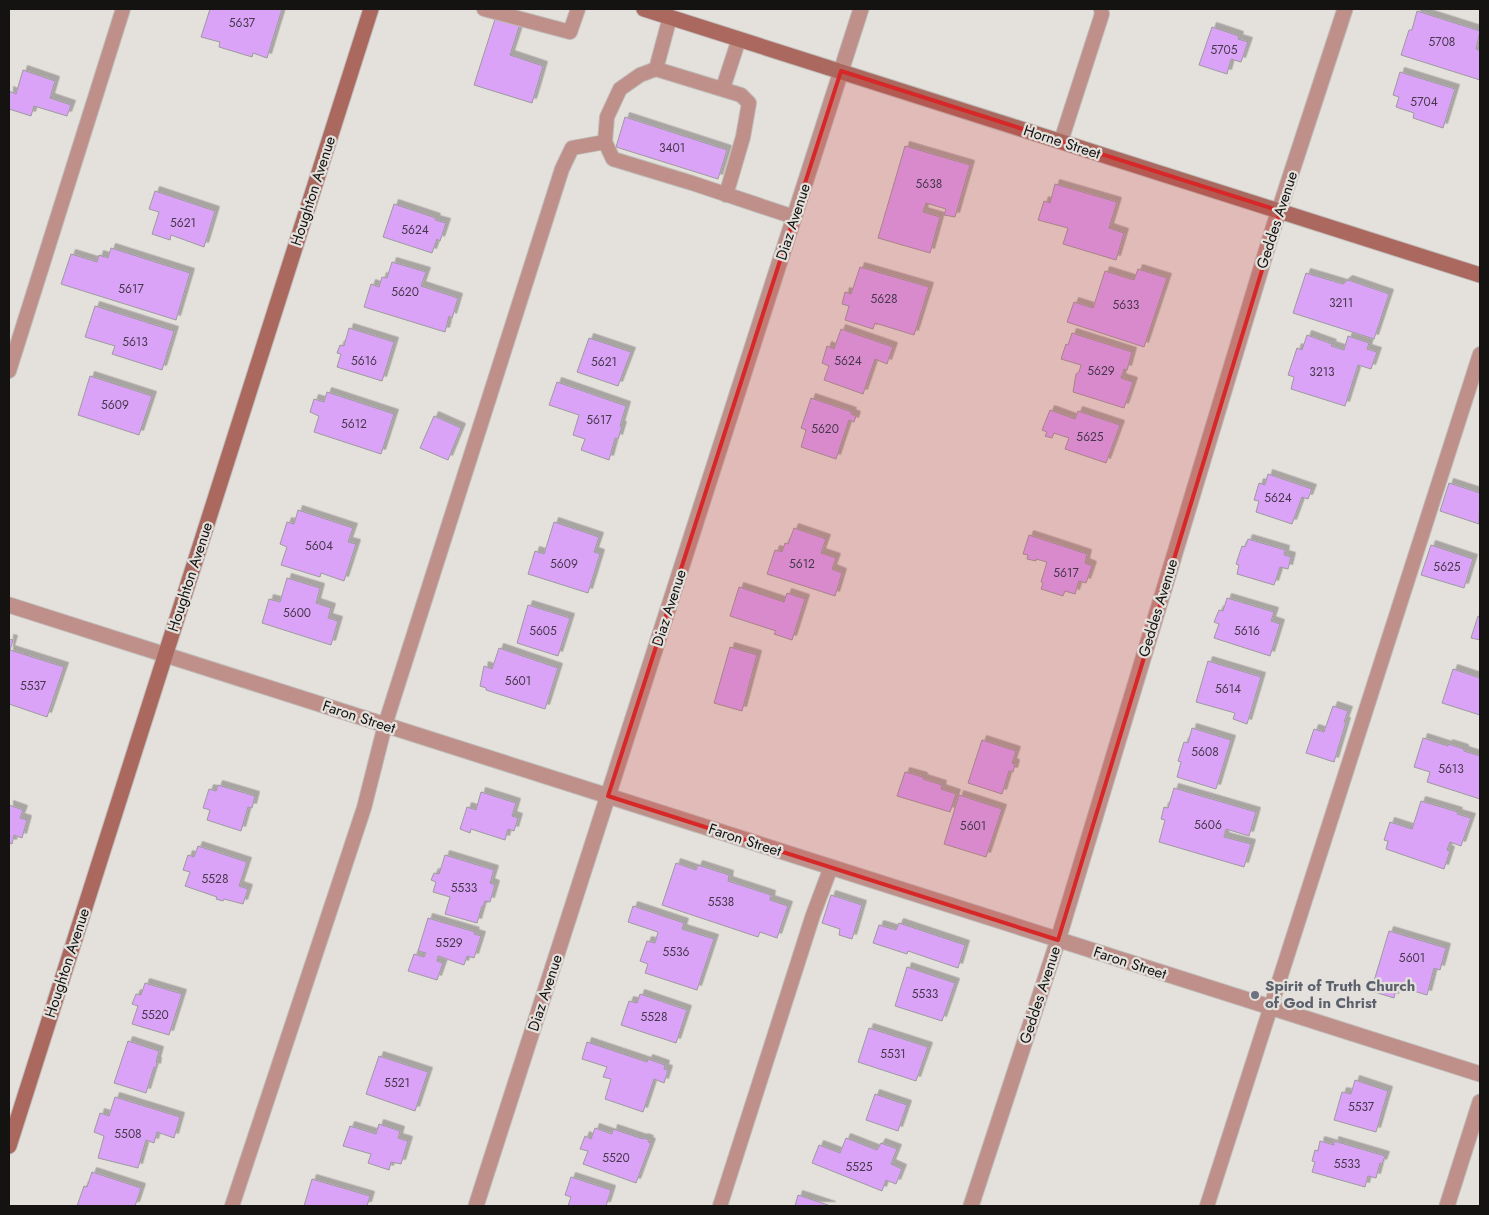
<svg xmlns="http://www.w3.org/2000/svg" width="1489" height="1215" viewBox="0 0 1489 1215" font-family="Jost,sans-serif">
<defs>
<filter id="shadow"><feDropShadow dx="4.5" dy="-4.5" stdDeviation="0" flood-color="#0004"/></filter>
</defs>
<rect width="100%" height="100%" fill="#e4e0dc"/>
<!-- building -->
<g fill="#daa3f7" stroke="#9d9a9e" filter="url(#shadow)">
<path d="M210 9H282L267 58 253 53 252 57 219 47 220 42 201 37Z"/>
<path d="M1417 11 1480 31 1476 49 1480 51V80L1401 55 1409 30H1412Z"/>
<path d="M496 16 520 24 510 55 543 66 532 103 474 85Z"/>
<path d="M1212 27 1239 36 1238 39 1248 42 1241 62 1231 59 1227 74 1199 65Z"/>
<path d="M23 70 55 81 50 98 71 105 67 116 34 106 31 116 9 109V111V91L16 94Z"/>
<path d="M1400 72 1455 89 1443 128 1413 118 1414 113 1396 107 1399 97 1393 95Z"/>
<path d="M625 117 727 150 718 179 616 147Z"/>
<path d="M905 146 970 165 955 217 944 215 946 209 926 203 923 212 940 217 930 253 878 238Z"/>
<path d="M1055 184 1117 202 1109 228 1124 233 1116 260 1063 244 1068 228 1038 220 1044 201 1050 203Z"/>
<path d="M155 191 215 211 204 247 171 235 170 240 152 234 159 212 149 209Z"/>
<path d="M394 204 436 218 435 220 446 223 440 241 437 239 432 253 383 237Z"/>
<path d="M111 248 190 273 176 320 61 284 71 254 97 262 99 255 108 258Z"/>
<path d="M392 262 426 272 421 286 458 298 452 318 449 316 445 332 364 307 371 284 379 287 382 277 387 278Z"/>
<path d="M860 267 929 287 914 335 875 323 873 329 845 320 849 306 842 304 845 292 851 294Z"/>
<path d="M1138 269 1167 278 1144 347 1067 322 1074 302 1093 308 1105 271 1134 280Z"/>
<path d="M1306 273 1343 284 1348 280 1389 294 1374 339 1293 313Z"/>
<path d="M95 306 174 331 162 370 112 354 115 346 85 337Z"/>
<path d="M349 328 394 342 382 381 337 367 341 354 337 353 340 345 344 346Z"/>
<path d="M841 329 893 347 887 364 875 359 863 394 824 380 829 366 822 363 827 346 834 349Z"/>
<path d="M1072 333 1132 352 1127 370 1124 369 1121 378 1133 382 1124 408 1073 392 1076 374 1079 372 1081 365 1061 359 1066 344 1068 345Z"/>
<path d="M1307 335 1332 344 1331 346 1344 350 1348 336 1369 343 1367 349 1377 352 1371 369 1358 365 1345 406 1291 389 1294 377 1288 375 1297 348 1302 350Z"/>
<path d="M589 338 631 352 618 386 577 372Z"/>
<path d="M90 376 152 396 139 435 78 415Z"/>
<path d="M557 382 626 406 620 426H622L618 439 615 438 609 460 581 450 585 439 573 435 579 415 549 405Z"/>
<path d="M327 392 394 414 381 454 314 432 319 416 310 412 314 399 324 402Z"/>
<path d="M811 398 852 412 851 414 856 416 854 422 849 420 836 459 801 447 806 430 801 428Z"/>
<path d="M1050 410 1075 419 1078 411 1120 425 1106 463 1065 449 1069 438 1054 433 1052 438 1045 436 1047 432 1042 430Z"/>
<path d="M434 416 461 428 448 460 420 448Z"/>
<path d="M1268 474 1312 489 1308 499 1302 497 1292 524 1256 512 1259 501 1254 500 1259 483 1265 485Z"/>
<path d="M1449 483 1480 493 1479 524 1440 511Z"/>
<path d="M298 510 353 528 348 542 356 544 344 581 321 573 320 577 281 565 287 547 280 544 287 522 294 524Z"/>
<path d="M554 522 599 537 594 552 600 554 588 593 528 574 535 551 544 554Z"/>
<path d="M794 528 826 539 821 553 836 558 832 569 842 573 835 596 767 574 775 550 782 552 785 543 788 544Z"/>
<path d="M1029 535 1087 554 1085 563 1092 566 1086 583 1079 581 1075 594 1065 591 1063 596 1041 589 1043 583 1041 582 1047 562 1036 559V561L1027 559 1028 555 1023 554Z"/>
<path d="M1248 539 1285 550 1284 555 1291 557 1288 569 1280 567 1274 585 1237 574 1239 565 1236 564 1242 546 1245 547Z"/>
<path d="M1431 545 1473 559 1464 588 1421 575Z"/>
<path d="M287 578 320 588 316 603 331 608 328 618 338 621 331 645 262 623 269 599 280 602Z"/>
<path d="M739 587 784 602 787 593 805 599 792 640 774 634 776 631 730 616Z"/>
<path d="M1227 598 1274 612 1271 621 1280 624 1270 656 1214 638 1219 624 1214 622 1219 610 1223 611Z"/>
<path d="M528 605 570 618 558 656 517 643Z"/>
<path d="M1478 616 1480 617V640L1471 638Z"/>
<path d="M9 639 13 640 10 650 64 667 47 717 9 704Z"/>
<path d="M730 647 757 655 742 711 714 703Z"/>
<path d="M499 648 558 668 545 709 486 690V688L480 686 484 666 492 669Z"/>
<path d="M1208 661 1261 677 1247 724 1233 719 1235 713 1196 702Z"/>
<path d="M1453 669 1480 678V715L1442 703Z"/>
<path d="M1333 706 1348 711 1344 722H1346L1334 762 1306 753 1314 729 1324 732Z"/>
<path d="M1192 728 1231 740 1216 789 1177 777 1181 762 1178 761 1184 742 1188 743Z"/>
<path d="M1423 738 1448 746V744L1464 749V751L1480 756V799L1427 782 1430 772 1414 767Z"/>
<path d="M982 740 1016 751 1012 763 1015 764 1013 772 1009 771 1002 794 968 783Z"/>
<path d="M905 772 923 777V779L942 785 941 789 956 794 950 812 897 796Z"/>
<path d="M218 785 255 796 252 808 248 807 241 831 207 820 210 810 203 808 209 789 216 791Z"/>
<path d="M1174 788 1256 812 1249 836 1226 829 1224 837 1251 844 1244 867 1159 842 1165 820 1161 819 1164 807 1168 808Z"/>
<path d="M481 792 516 803 512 816 518 818 514 831 508 829 505 840 471 829 470 833 460 829 467 807 476 810Z"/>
<path d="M959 795 1002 809 986 857 944 844Z"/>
<path d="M1421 801 1458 812 1457 814 1471 818 1461 846 1450 842 1447 850 1450 851 1444 869 1386 849 1388 841 1384 840 1390 822 1412 829Z"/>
<path d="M9 805 23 810 20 818 27 820 22 838 14 835 12 844 9 843Z"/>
<path d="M198 846 247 862 239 886 248 889 243 904 224 899 223 901 216 899 217 897 185 886 190 872 183 870 188 855 194 857Z"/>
<path d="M445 855 494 870 490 883 495 885 490 902 485 901 483 907 482 906 477 923 445 914 450 897 433 892 436 882 431 880 434 873 439 874Z"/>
<path d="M676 863 696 870 698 865 729 875 728 881 771 895 770 900 788 906 777 938 760 932 758 937 662 905Z"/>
<path d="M831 895 862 905 852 939 839 935 840 929 822 923Z"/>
<path d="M633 906 684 923 682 929 714 939 697 990 645 973 648 964 640 961 647 941 655 943 658 932 628 922Z"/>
<path d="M428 918 475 932 474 934 481 936 474 958 467 956 464 965 438 956 437 961 443 963 437 980 408 971 414 954 424 957 426 953 418 951Z"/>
<path d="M899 923 965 945 958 968 908 951 907 954 873 943 879 925 896 930Z"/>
<path d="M1389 931 1446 948 1440 970 1434 968 1427 995 1397 986 1394 998 1371 991Z"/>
<path d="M907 967 955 983 942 1021 895 1006Z"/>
<path d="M145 983 182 994 169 1035 132 1024 138 1006 132 1004 136 994 141 995Z"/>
<path d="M640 994 687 1010 676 1043 621 1025 629 1001 637 1003Z"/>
<path d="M869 1028 928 1047 916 1081 858 1062Z"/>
<path d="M128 1041 159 1051 156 1062H157L156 1068 154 1067 146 1093 114 1083Z"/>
<path d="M587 1042 647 1062 648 1059 665 1065 664 1069 668 1070 664 1083 654 1079 643 1112 605 1099 611 1079 603 1077 607 1067 582 1059Z"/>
<path d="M379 1056 428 1072 415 1111 366 1094Z"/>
<path d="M1355 1080 1388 1091 1376 1132 1334 1120 1342 1092 1351 1094Z"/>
<path d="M875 1094 907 1105 898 1131 866 1120Z"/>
<path d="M115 1097 180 1117 174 1138 157 1132 154 1143 146 1140 138 1168 98 1158 104 1136 94 1132 100 1113 109 1116Z"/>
<path d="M379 1124 400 1131 398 1138 408 1141 401 1164 391 1162 389 1170 368 1163 371 1154 343 1146 350 1126 376 1134Z"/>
<path d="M595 1128 612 1134 613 1129 643 1139V1138L649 1140 648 1142 651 1143 636 1183 583 1164 588 1151 580 1149 585 1136 591 1139Z"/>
<path d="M846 1138 877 1150 881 1143 897 1149 891 1164 902 1169 896 1184 886 1180 882 1191 812 1163 819 1145 840 1153Z"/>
<path d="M1320 1141 1334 1145V1141L1385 1156 1382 1164 1380 1163 1376 1178 1368 1176 1365 1187 1312 1172 1315 1162 1312 1161 1315 1150 1318 1151Z"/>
<path d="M92 1172 141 1188 135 1206H77L84 1186 87 1187Z"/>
<path d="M571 1177 611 1190 606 1206H568L571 1197 565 1195Z"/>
<path d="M312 1179 370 1196 367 1206H304Z"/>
<path d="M798 1195 831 1206H795Z"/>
</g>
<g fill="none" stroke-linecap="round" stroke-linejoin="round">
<defs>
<g id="lane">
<path d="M484 9 570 32 578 9"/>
<path d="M670 17 656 69 640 75 620 89 607 117 605 142 613 159 692 183 794 217"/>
<path d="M656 69 741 95 749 103 743 137 726 195"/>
<path d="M723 88 739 39"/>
<path d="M1061 141 1102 14 1101 9"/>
<path d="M9 371 123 9"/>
<path d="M232 1206 364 808 385 725 562 169 572 148 605 142"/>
<path d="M720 1206 813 915 831 867"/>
<path d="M1207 1206 1480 354"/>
</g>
<g id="street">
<path d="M9 605 1480 1074"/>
<path d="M476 1206 861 9"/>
<path d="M971 1206 1058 940 1273 229 1345 9"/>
<path d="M1447 1206 1480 1102"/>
</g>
<g id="secondary">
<path d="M644 9 1480 275"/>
<path d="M9 1146 371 9"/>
</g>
</defs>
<!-- lane casing -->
<use href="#lane" stroke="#bfbbb8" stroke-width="16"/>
<!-- street casing -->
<use href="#street" stroke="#bfbbb8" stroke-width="17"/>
<!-- secondary casing -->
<use href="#secondary" stroke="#bfbbb8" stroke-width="17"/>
<!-- lane -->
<use href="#lane" stroke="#be9089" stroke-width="14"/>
<!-- street -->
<use href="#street" stroke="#be9089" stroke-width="15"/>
<!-- secondary -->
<use href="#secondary" stroke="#aa685e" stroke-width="15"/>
</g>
<!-- marked area -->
<path fill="#d62828" fill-opacity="0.2" stroke="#d62828" stroke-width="4" stroke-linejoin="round" d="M841 71 1280 211 1058 940 608 796Z"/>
<!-- markers -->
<circle fill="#6b7280" stroke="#e4e0dc" stroke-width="2" cx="1255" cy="995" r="5"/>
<g text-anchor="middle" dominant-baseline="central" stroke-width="4.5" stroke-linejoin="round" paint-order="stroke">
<!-- number labels -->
<g font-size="12" fill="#46374b">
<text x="242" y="23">5637</text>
<text x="1442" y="42">5708</text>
<text x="1224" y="50">5705</text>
<text x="1424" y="102">5704</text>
<text x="672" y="148">3401</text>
<text x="929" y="184">5638</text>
<text x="183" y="223">5621</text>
<text x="415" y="230">5624</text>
<text x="131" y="289">5617</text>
<text x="405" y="292">5620</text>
<text x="884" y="299">5628</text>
<text x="1341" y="303">3211</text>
<text x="1126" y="305">5633</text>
<text x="135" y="342">5613</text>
<text x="364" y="361">5616</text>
<text x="848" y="361">5624</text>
<text x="604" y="362">5621</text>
<text x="1101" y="371">5629</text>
<text x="1322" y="372">3213</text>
<text x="115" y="405">5609</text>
<text x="599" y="420">5617</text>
<text x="354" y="424">5612</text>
<text x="825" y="429">5620</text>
<text x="1090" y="437">5625</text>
<text x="1278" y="498">5624</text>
<text x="319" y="546">5604</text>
<text x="564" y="564">5609</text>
<text x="802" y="564">5612</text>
<text x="1447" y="567">5625</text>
<text x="1066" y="573">5617</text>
<text x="297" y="613">5600</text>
<text x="543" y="631">5605</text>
<text x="1247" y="631">5616</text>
<text x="518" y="681">5601</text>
<text x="33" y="686">5537</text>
<text x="1228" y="689">5614</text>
<text x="1205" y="752">5608</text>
<text x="1451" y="769">5613</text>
<text x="1208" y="825">5606</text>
<text x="973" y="826">5601</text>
<text x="215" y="879">5528</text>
<text x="464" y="888">5533</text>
<text x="721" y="902">5538</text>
<text x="449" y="943">5529</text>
<text x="676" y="952">5536</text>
<text x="1412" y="958">5601</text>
<text x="925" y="994">5533</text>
<text x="155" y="1015">5520</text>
<text x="654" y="1017">5528</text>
<text x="893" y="1054">5531</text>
<text x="397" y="1083">5521</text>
<text x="1361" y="1107">5537</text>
<text x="128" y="1134">5508</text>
<text x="616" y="1158">5520</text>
<text x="1347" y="1164">5533</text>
<text x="859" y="1167">5525</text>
</g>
<!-- street labels -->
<g font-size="15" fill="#151312" stroke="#e4e0dc">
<text transform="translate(1062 142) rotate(18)">Horne Street</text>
<text transform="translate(313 191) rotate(-72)">Houghton Avenue</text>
<text transform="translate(1277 220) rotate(-72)">Geddes Avenue</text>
<text transform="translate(793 222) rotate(-72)">Diaz Avenue</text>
<text transform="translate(190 577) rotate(-72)">Houghton Avenue</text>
<text transform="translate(669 608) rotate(-72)">Diaz Avenue</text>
<text transform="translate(1158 608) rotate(-73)">Geddes Avenue</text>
<text transform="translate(359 717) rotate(18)">Faron Street</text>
<text transform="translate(745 840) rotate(18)">Faron Street</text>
<text transform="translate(67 963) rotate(-72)">Houghton Avenue</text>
<text transform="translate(1130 963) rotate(18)">Faron Street</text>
<text transform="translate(545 993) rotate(-72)">Diaz Avenue</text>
<text transform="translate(1040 995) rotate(-72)">Geddes Avenue</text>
</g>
<!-- worship labels -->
<g font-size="15" font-weight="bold" fill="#5b616d" stroke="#e4e0dc" text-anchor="start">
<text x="1265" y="986">Spirit of Truth Church<tspan x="1265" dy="17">of God in Christ</tspan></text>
</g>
</g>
<!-- border -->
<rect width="1489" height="1215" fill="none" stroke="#151312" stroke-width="20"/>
</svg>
